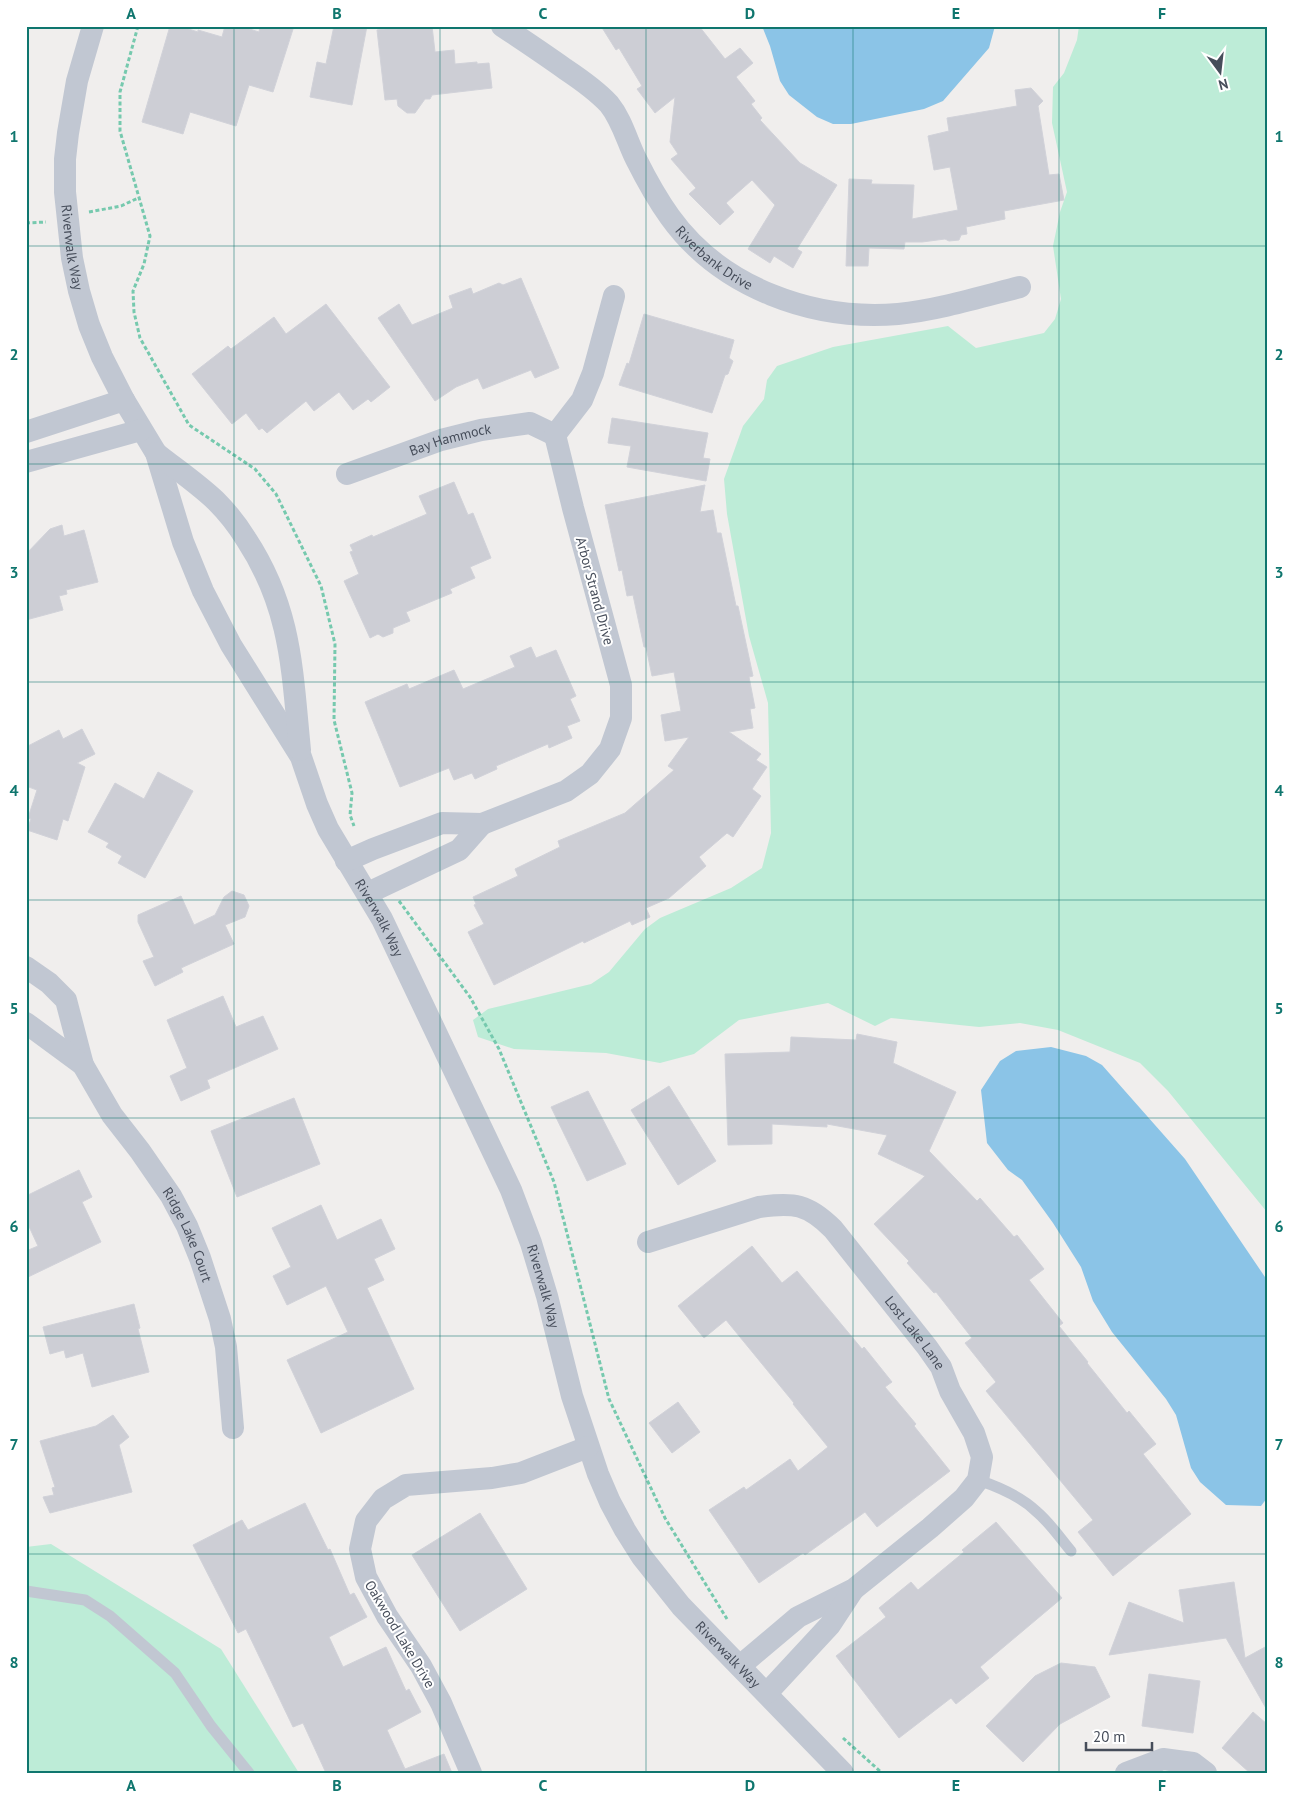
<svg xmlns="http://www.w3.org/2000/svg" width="1293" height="1799" viewBox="0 0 1293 1799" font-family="'PT Sans',sans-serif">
<rect width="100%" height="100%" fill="#f0eeed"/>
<!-- green -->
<g fill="#bdecd7">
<path d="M1079 26H1267V1212L1168 1091 1140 1063 1058 1030 1020 1023 979 1027 891 1018 875 1026 828 1003 739 1020 694 1054 660 1063 606 1053 514 1049 478 1037 473 1020 488 1009 591 984 609 972 645 929 660 918 731 888 762 868 771 833 768 703 749 636 727 514 724 479 743 426 764 399 767 380 777 366 833 347 948 326 976 348 1044 333 1055 319 1061 299 1053 246 1060 212 1067 192 1052 123 1053 87 1064 73 1077 40Z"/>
<path d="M51 1544 221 1649 299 1773H26V1547Z"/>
</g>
<!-- water -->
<g fill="#8bc4e7">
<path d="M762 26H995L989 48 943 101 924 109 851 124H833L817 117 789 95 780 81 770 46Z"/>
<path d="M1051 1047 1086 1056 1102 1065 1185 1159 1267 1280V1498L1261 1506 1226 1505 1200 1482 1191 1468 1176 1415 1166 1399 1112 1332 1093 1301 1081 1267 1053 1223 1022 1180 1008 1170 987 1143 981 1090 1000 1061 1016 1051Z"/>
</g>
<!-- building -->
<g fill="#cdced5" stroke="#d1d2d9">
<path d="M170 26H179L198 32V30L222 37 225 26H240L259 32 260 26H294L273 92 249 85 236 126 190 112 183 134 142 122Z"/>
<path d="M334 26H367L352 105 310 97 317 62 326 64Z"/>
<path d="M410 26H432L435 52 454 50 455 64 477 62V64L489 63 492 88 432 95 430 99H425L415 113H407L398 106 397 99 385 100 377 30Z"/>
<path d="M601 26H699L725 59 740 48 753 63 736 77 755 101 751 104 762 118 760 120 800 163 837 185 797 249 802 252 793 268 774 256 770 263 748 249 775 205 752 180 726 203 734 212 720 225 689 194 696 188 671 159 678 154 670 142 675 97 655 113 637 89 642 86 619 48 616 50Z"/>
<path d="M1031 88 1043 101 1038 106 1049 175 1059 174 1064 200 1004 211 1005 219 966 227 967 234 961 235 959 240 949 241 945 239 922 242H905L904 249 869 248 868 266H846L849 179 872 180 871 184 914 185 912 219 958 210 950 167 934 170 928 136 949 131 947 118 1017 106 1015 90Z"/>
<path d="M521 278 559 368 535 378 531 370 483 389 478 378 456 387 435 401 378 318 399 304 412 325 453 308 449 296 471 288 473 294 499 283 503 285Z"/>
<path d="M326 304 390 387 371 402 368 399 353 410 339 392 314 411 306 401 267 433 262 428 259 430 246 413 232 424 192 374 228 346 231 349 274 317 286 334Z"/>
<path d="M644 314 734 340 729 358 733 361 728 374 725 375 712 413 619 385 627 363 629 364Z"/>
<path d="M612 418 708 433 703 458 710 459 706 481 627 467 631 446 608 443Z"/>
<path d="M454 482 468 515 473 513 491 558 470 567 475 578 450 589 452 593 406 612 410 621 393 628V633L383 637 378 634 370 638 344 581 359 574 350 552 353 551 350 545 372 535 373 537 427 514 419 496Z"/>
<path d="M705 485 700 512 713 510 717 533H721L736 606H738L753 676 749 677 755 708 750 709 753 728 729 732 761 754 756 760 767 767 752 789 761 796 733 837 727 833 699 857 706 866 669 898 646 908 650 917 632 925 630 921 584 943 583 941 494 985 468 932 484 924 474 905 476 904 473 897 518 876 515 869 560 847 558 841 625 813 674 770 668 766 689 737 665 741 661 715 681 711 674 672 652 676 646 647H644L633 595 627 596 622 570 619 571 605 505Z"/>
<path d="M62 525 64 536 84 530 98 582 66 590 67 594 59 596 63 610 26 620V554L50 529Z"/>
<path d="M531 647 536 658 556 650 576 696 570 699 580 721 567 726 572 738 549 748 548 744 496 766 497 769 475 779 472 773 454 780 449 768 400 787 365 702 407 684 409 689 454 670 463 689 515 667 510 656Z"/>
<path d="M82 729 95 754 77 763 85 767 68 821 63 819 57 840 27 830 31 819 28 818 37 790 26 786V747L59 730 63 739Z"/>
<path d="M158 772 193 791 145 878 118 863 122 856 106 847 109 843 88 832 115 783 144 799Z"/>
<path d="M232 891 244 895 249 906 245 917 225 925 234 944 181 968 183 972 155 986 143 961 154 957 138 922V915L181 896 194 925 215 915 224 897Z"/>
<path d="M223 996 236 1027 263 1016 278 1049 207 1080 210 1088 181 1101 170 1076 187 1068 167 1020Z"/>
<path d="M857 1034 897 1042 893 1063 956 1092 929 1151 977 1201 980 1198 1014 1237 1017 1235 1044 1269 1029 1280 1063 1323 1059 1326 1088 1362 1087 1363 1127 1413 1129 1411 1156 1444 1143 1454 1191 1514 1113 1576 1078 1532 1093 1520 986 1391 996 1382 965 1343 972 1338 936 1292 934 1293 907 1263 909 1261 874 1224 925 1176 878 1154 887 1135 827 1124V1127L772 1124V1144L728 1145 725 1054 790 1052 791 1037 856 1040Z"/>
<path d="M669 1086 716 1161 678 1185 631 1110Z"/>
<path d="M588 1091 626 1164 587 1181 551 1107Z"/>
<path d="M294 1098 320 1164 237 1197 211 1131Z"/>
<path d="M79 1170 92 1197 82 1202 101 1242 26 1278V1251L38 1246 26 1220V1196Z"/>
<path d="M321 1205 337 1240 381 1219 395 1249 374 1259 384 1280 367 1288 414 1389 321 1433 287 1360 348 1332 326 1286 287 1305 273 1276 291 1267 272 1228Z"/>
<path d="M752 1246 782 1283 797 1271 862 1349 864 1347 892 1382 885 1387 916 1424 914 1426 950 1471 877 1527 865 1512 805 1555 803 1553 759 1583 709 1510 744 1487 746 1490 790 1459 798 1471 828 1447 793 1404 794 1403 726 1320 704 1338 678 1306Z"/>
<path d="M134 1304 140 1328 138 1329 149 1372 92 1387 83 1353 66 1358 64 1350 50 1354 43 1327Z"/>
<path d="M678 1402 700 1432 672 1453 649 1423Z"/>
<path d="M113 1415 129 1437 119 1445 132 1492 50 1513 43 1497 54 1495 52 1488 55 1487 40 1441 96 1426Z"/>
<path d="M305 1503 328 1550 330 1549 350 1595 354 1593 367 1617 329 1637 343 1667 386 1647 406 1691 409 1689 421 1712 387 1730 405 1769 444 1754 452 1773H326L303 1723 293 1727 246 1629 238 1633 193 1545 242 1520 248 1530Z"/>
<path d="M480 1513 527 1589 460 1631 412 1555Z"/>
<path d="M996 1522 1062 1598 980 1667 989 1678 956 1704 951 1698 899 1738 836 1656 886 1617 879 1608 911 1582 918 1590 964 1552 962 1550Z"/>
<path d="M1234 1582 1245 1658 1267 1646V1710L1226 1638 1109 1655 1129 1602 1184 1623 1179 1590Z"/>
<path d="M1061 1663 1095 1667 1110 1697 1060 1724 1023 1762 986 1726 1035 1676Z"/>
<path d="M1149 1674 1200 1681 1193 1733 1142 1726Z"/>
<path d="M1253 1712 1267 1724V1773H1250L1222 1748Z"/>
</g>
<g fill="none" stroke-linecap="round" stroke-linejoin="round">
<!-- path -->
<g stroke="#76c9ae" stroke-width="3" stroke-dasharray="4 2.5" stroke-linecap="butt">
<path d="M138 26 120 92V131L150 236 144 264 133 291 134 312 140 338 189 425 255 469 276 494 321 586 335 644 334 720 352 793 350 815 354 826"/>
<path d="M89 212 121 206 138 198"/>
<path d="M26 223 46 222"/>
<path d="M399 901 470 997 499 1049 554 1182 609 1399 665 1518 727 1619"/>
<path d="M843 1738 882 1773"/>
</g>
<!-- lane -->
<g stroke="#c1c7d2" stroke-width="11">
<path d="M978 1480C999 1487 1021 1496 1037 1512 1050 1523 1060 1538 1071 1551"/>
<path d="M26 1591 85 1600 110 1616 175 1673 211 1726 249 1773"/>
</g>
<!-- street -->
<g stroke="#c1c7d2" stroke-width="22">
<path id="s1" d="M93 26 77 81 68 133 65 159V192L72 258 79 291 89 325 102 357 124 400 156 453 183 542 203 591 231 645 301 757 317 804 328 829 382 919 511 1190 531 1243 547 1296 572 1396 598 1474 610 1502 625 1530 642 1557 681 1606 843 1773"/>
<path id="s2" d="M502 26C523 40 544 54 565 69 580 79 596 90 609 104 622 120 627 141 636 159 646 179 657 199 670 217 721 288 813 321 898 314 938 310 981 297 1020 287"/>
<path d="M26 432 124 400"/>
<path d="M156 453C176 469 197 483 216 501 227 512 238 526 246 539 292 609 292 671 300 750"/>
<path d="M26 462 141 430"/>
<path id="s3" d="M347 474 441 440 481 430 530 423 555 435"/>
<path d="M346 861 373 849 442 823 482 824 566 791 590 774 610 749 621 718V685L573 508 555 435 582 400 593 373 614 296"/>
<path d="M368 893 459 850 482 824"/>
<path d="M26 967 49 983 66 1000 83 1065"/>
<path id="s4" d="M26 1023 83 1065 112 1115 140 1151 171 1196 187 1226 200 1258 220 1319 226 1347 233 1428"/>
<path id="s5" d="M648 1242 759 1207C794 1202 808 1204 833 1229L927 1347 941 1367 950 1391 974 1433 982 1457 978 1480 964 1498 930 1528 854 1589 798 1617 740 1666"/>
<path d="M767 1693 830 1625 853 1590"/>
<path d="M471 1773 441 1703 421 1666 387 1616 366 1577 360 1549 366 1521 383 1499 406 1485 492 1478 521 1473 588 1447"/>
<path d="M1126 1773 1163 1759 1193 1763 1206 1773"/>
</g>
</g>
<!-- grid -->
<path fill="none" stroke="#0f766e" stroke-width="1" stroke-opacity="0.55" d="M234 26V1773M440 26V1773M646 26V1773M853 26V1773M1059 26V1773M26 246H1267M26 464H1267M26 682H1267M26 900H1267M26 1118H1267M26 1336H1267M26 1554H1267"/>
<g text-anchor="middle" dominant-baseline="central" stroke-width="4" stroke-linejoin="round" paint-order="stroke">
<!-- street labels -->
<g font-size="14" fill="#464d5a" stroke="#fff">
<text stroke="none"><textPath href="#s1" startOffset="225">Riverwalk Way</textPath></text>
<text stroke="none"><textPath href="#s2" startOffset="322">Riverbank Drive</textPath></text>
<text stroke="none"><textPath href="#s3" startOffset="109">Bay Hammock</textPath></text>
<text transform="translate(595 591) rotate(75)">Arbor Strand Drive</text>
<text stroke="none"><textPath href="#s1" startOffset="968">Riverwalk Way</textPath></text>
<text stroke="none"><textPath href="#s4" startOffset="271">Ridge Lake Court</textPath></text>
<text stroke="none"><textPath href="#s1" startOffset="1372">Riverwalk Way</textPath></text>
<text stroke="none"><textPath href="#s5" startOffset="330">Lost Lake Lane</textPath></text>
<text transform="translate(400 1634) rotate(59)">Oakwood Lake Drive</text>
<text stroke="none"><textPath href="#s1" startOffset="1792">Riverwalk Way</textPath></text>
</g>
</g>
<!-- border -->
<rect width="1293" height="1799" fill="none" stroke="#ffffff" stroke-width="55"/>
<!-- north arrow -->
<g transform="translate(1220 72) rotate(165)" stroke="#ffffff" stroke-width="4" paint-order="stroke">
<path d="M0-4L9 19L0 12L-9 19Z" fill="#464d5a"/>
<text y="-8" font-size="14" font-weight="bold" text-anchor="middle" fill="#464d5a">N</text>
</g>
<!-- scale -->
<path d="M1086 1742v8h66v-8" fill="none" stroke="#464d5a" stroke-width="2.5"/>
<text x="1093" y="1742" font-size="15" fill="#464d5a" stroke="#ffffff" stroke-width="4" paint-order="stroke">20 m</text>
<rect x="28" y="28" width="1238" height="1744" fill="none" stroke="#0f766e" stroke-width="2"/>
<g font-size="16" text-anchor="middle" font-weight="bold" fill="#0f766e">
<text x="131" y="19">A</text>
<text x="337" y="19">B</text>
<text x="543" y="19">C</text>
<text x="750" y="19">D</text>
<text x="956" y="19">E</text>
<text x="1162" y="19">F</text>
<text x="14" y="142">1</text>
<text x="1279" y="142">1</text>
<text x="14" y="360">2</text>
<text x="1279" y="360">2</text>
<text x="14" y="578">3</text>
<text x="1279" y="578">3</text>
<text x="14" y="796">4</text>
<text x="1279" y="796">4</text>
<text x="14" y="1014">5</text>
<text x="1279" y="1014">5</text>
<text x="14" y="1232">6</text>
<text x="1279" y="1232">6</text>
<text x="14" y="1450">7</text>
<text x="1279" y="1450">7</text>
<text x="14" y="1668">8</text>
<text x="1279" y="1668">8</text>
<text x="131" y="1791">A</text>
<text x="337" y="1791">B</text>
<text x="543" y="1791">C</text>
<text x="750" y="1791">D</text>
<text x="956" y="1791">E</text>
<text x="1162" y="1791">F</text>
</g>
</svg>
